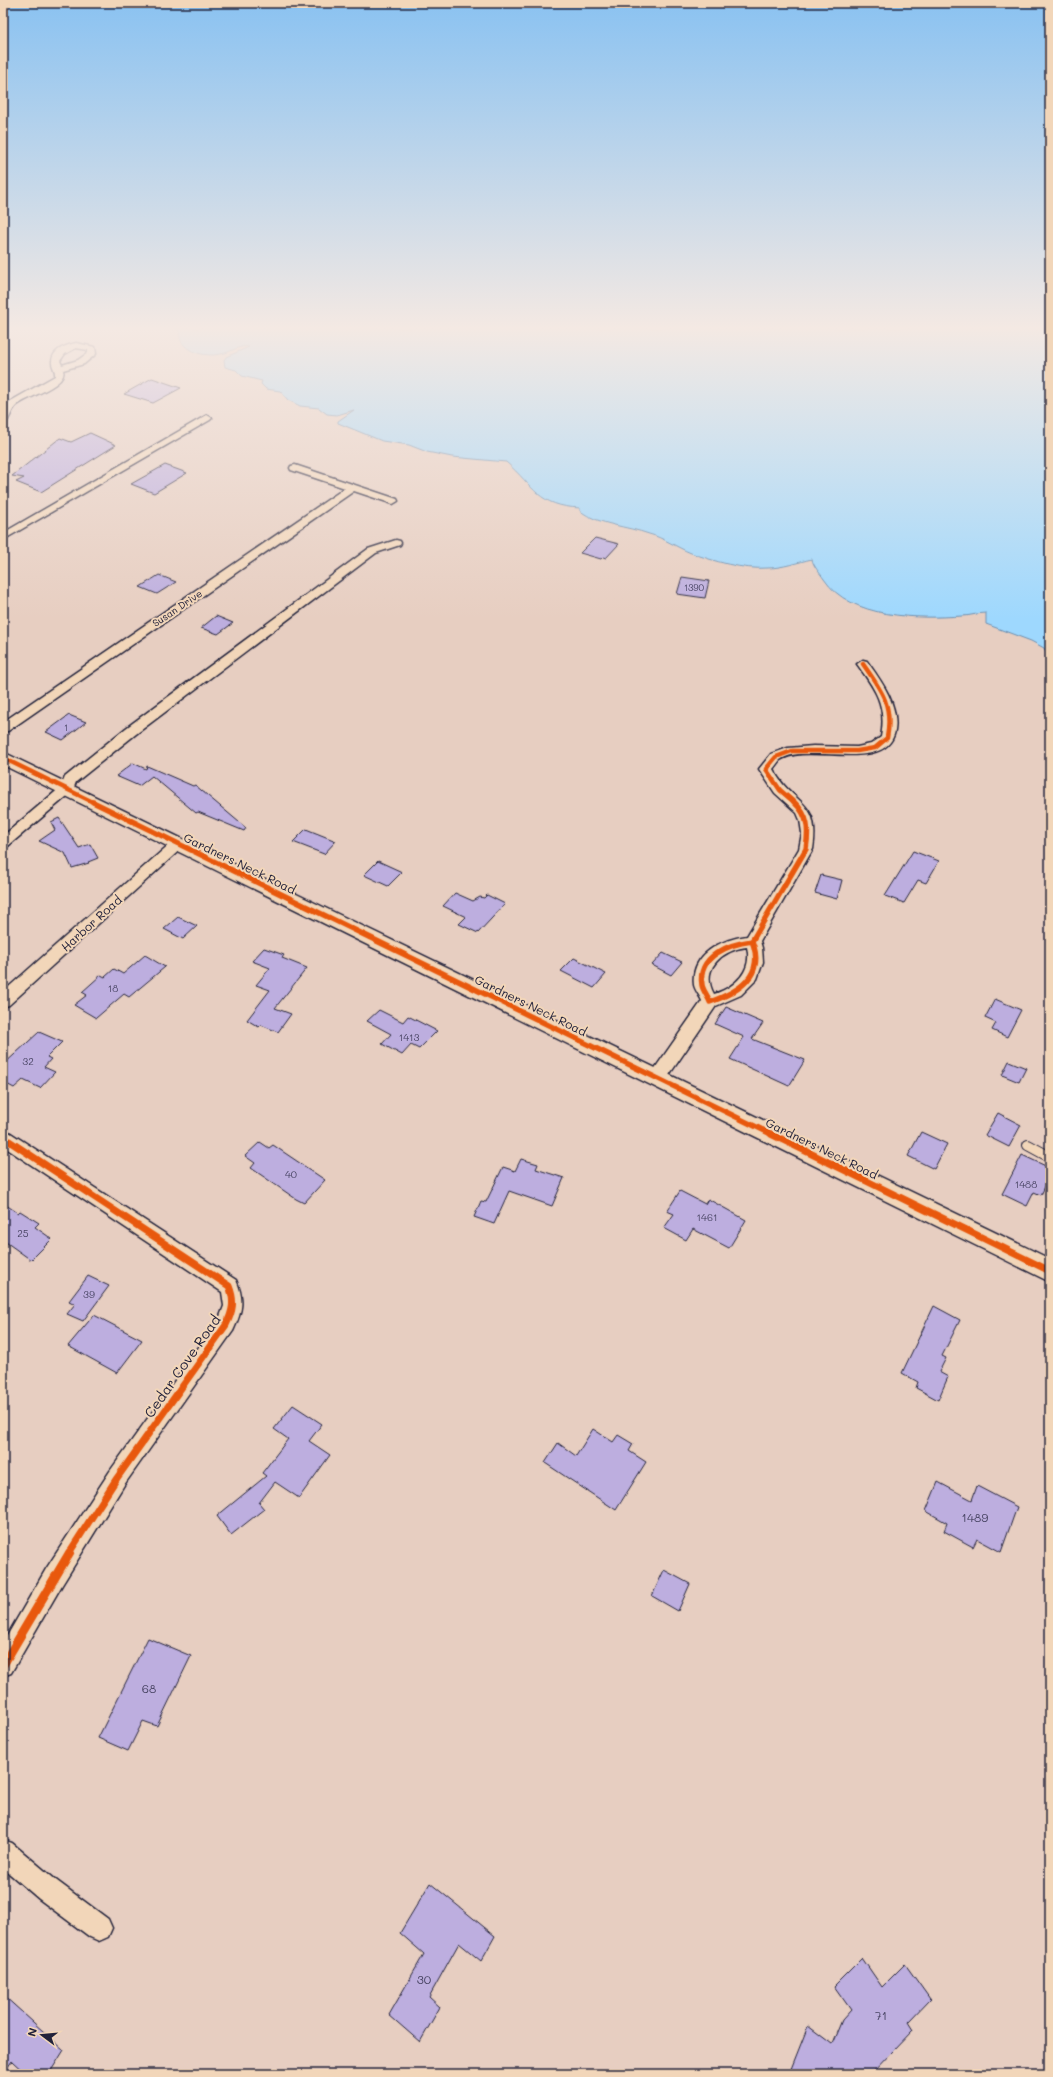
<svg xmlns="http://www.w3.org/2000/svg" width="1053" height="2077" viewBox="0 0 1053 2077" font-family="Mali,sans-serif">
<rect width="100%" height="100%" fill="#e7cec1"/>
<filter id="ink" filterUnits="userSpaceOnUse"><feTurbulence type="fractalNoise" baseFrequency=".025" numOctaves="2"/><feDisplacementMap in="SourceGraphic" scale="8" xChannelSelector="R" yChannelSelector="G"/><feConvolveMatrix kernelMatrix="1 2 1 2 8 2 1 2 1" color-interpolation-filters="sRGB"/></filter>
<g filter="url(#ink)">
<!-- water -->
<path fill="#9ed8fe" stroke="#6c8fb0" d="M175 328H1050V659L1044 648 1031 641 986 624V613C978 613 970 616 962 616 919 619 850 619 824 579 820 573 813 566 812 559 798 562 783 568 768 568 742 570 714 561 691 553 676 547 664 538 649 534 627 526 599 525 580 511V508C537 506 535 487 506 462L452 457 427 452 409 445 382 441 338 423V421L354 410 337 415 327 414 319 408 300 406 288 400 280 391 266 389 261 384 262 381 242 376 236 370 225 367 224 360 226 357 249 347C240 345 232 351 225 353 212 357 193 355 184 345 179 340 180 336 179 331Z"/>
<!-- building -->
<g fill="#bdaedf" stroke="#22223b">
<path d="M152 378 181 388 153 403 124 394Z"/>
<path d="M90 433 116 445 41 492 16 482 24 478 12 476 60 438 71 442Z"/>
<path d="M165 465 187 473 154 493 131 484Z"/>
<path d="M595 538 619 544 606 558 603 557 601 559 580 553Z"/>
<path d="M159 575 176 582 157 594 140 587Z"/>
<path d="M682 577 709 581 705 598 677 594Z"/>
<path d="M216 616 233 623 218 634 201 628Z"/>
<path d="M69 715 86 722 63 740 46 732Z"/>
<path d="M133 763 146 769 147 766 193 786 195 785 246 828 244 831 198 812 196 813 152 776 139 786 116 776Z"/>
<path d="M59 818 79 848 90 844 98 858 88 862 89 863 72 868 65 853 39 841 55 830 51 822Z"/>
<path d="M306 829 336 841 324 854 293 842Z"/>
<path d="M913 851 939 861 926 883 918 880 904 903 885 896Z"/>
<path d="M378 861 402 872 388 886 364 875Z"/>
<path d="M821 875 842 880 837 899 815 893Z"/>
<path d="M455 893 473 901 480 897 484 898 487 895 505 904 478 933 459 924 466 917 443 906Z"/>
<path d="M178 917 197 926 183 939 164 929Z"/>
<path d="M264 948 284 955 282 958 307 968 275 1008 291 1014 278 1032 261 1025 259 1027 247 1020 270 990 256 985 270 968 252 961Z"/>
<path d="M663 953 682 962 671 975 652 965Z"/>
<path d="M145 955 165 967 129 997 124 994 96 1018 74 1005 87 995 82 992 101 975 105 977 114 969 123 974Z"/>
<path d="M574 958 606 974 594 988 561 971Z"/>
<path d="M995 999 1021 1010 1007 1037 992 1030 996 1023 985 1018Z"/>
<path d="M726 1007 763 1023 752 1039 805 1060 789 1086 730 1059 744 1037 715 1024Z"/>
<path d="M379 1010 403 1022 408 1016 437 1031 419 1049 411 1045 402 1055 382 1044 391 1034 367 1021Z"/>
<path d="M39 1032 62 1042 47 1057 51 1059 44 1067 55 1072 40 1088 23 1080 14 1088 3 1082V1065Z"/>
<path d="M1009 1061 1026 1068 1019 1082 1002 1075Z"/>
<path d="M998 1113 1021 1125 1009 1147 985 1135Z"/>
<path d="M921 1132 947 1144 934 1169 908 1156Z"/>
<path d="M260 1142 269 1148 273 1145 325 1180 304 1203 296 1199 251 1168 255 1163 245 1156Z"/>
<path d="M1022 1155 1050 1168V1176L1041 1195 1034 1192 1027 1206 1002 1194Z"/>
<path d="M521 1159 538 1164 536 1169 564 1178 552 1206 509 1191 494 1224 474 1217 481 1201 486 1202 503 1167 515 1171Z"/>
<path d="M680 1191 705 1204 708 1199 746 1220 729 1248 693 1229 686 1240 664 1228 674 1214 667 1211Z"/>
<path d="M3 1203 18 1213 20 1211 39 1223 35 1227 52 1239 31 1260 3 1240Z"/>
<path d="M88 1276 109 1286 83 1321 67 1314 75 1304 69 1301Z"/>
<path d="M934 1306 960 1320 942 1356 946 1358 939 1372 948 1377 938 1400 916 1388 918 1382 902 1373Z"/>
<path d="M94 1315 142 1340 117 1373 68 1346Z"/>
<path d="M293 1405 322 1424 309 1441 330 1455 299 1498 275 1482 259 1503 264 1509 231 1535 217 1516 266 1476 262 1473 288 1439 274 1429Z"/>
<path d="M593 1429 613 1442 618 1435 633 1444 629 1451 646 1462 616 1510 545 1463 558 1443 576 1456Z"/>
<path d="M938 1482 972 1500 977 1486 1017 1507 1001 1552 977 1539 973 1547 944 1531 947 1523 926 1511Z"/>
<path d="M664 1570 690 1584 678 1611 652 1596Z"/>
<path d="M148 1638 191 1656 157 1726 143 1721 128 1751 98 1738Z"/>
<path d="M430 1883 495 1936 481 1961 459 1943 429 1997 440 2007 420 2042 389 2015 424 1954 400 1933Z"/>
<path d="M862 1958 882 1987 905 1964 930 1999 908 2022 913 2030 871 2074H789L808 2026 832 2044 842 2020 851 2010 834 1986Z"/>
<path d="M3 1995 64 2050 49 2074H26L12 2061 3 2074Z"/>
</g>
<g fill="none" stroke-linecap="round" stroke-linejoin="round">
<defs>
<path id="lane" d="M1028 1145 1050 1157"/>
<g id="street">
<path d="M76 343 95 347 96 354 84 364 63 370C69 385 26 397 16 406 11 411 10 418 6 423L3 424V410L9 402 55 376C56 370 51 366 52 361 53 349 67 345 76 343ZM76 348 88 350V353L78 360 62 365 60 361 65 354Z"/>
<path d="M207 415 212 418 210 420 3 540V533Z"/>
<path d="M295 465 397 499 398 501 393 504 354 491 8 731 3 732V722L345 488 291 470 290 468 291 466Z"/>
<path d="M396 540 400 541 401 543 400 545 376 553 136 734 76 782 72 792 8 846 3 848V836L61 787 65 777 126 728 368 549Z"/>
<path d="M863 660 867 661C882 682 899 705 895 731 886 775 807 741 780 760 778 762 775 767 773 769 792 806 821 798 813 849L760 941 762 948 763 962 757 979 741 995 716 1006 663 1084 657 1086 651 1084 649 1079 651 1074 702 1001C700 996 695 990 694 985 690 954 722 939 747 936L799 849 802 833 800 820 797 813 775 793 759 769 771 754 788 748 813 746 857 747 871 744 881 737C887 705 875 689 857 664ZM747 947C753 971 735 987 714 994 700 969 722 950 747 947Z"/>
<path d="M178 839 183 841 185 844 183 847 9 1005 3 1007V992L173 841Z"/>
<path d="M3 1130 9 1132 236 1280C245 1300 242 1312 233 1331L124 1485 62 1585 11 1673 3 1676V1643L46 1569 110 1471 219 1319 224 1306 222 1292 3 1146Z"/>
<path d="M3 1840 12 1843 57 1881 108 1919 112 1928 108 1937 99 1941 90 1937 39 1899 3 1868Z"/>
</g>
<path id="secondary" d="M3 752 1050 1259V1282L3 765Z"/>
</defs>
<!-- lane casing -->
<use href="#lane" stroke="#22223b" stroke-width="12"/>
<!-- street casing -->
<use href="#street" stroke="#22223b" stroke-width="3"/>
<!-- secondary casing -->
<use href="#secondary" stroke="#22223b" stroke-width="3"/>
<!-- lane -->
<use href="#lane" stroke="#f2d6b9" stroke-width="10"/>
<!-- street -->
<use href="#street" fill="#f2d6b9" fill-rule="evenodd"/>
<!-- secondary -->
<use href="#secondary" fill="#f2d6b9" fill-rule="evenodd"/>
<defs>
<g id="cycleway-far3">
<path d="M3 758 95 803"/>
<path d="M795 803 780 790 766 769 776 757 792 751H857L875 748 887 738C893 705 882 691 863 664"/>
</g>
<g id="cycleway-far2">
<path d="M93 802 773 1135"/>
<path d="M752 941C766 976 738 992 710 1002 708 996 703 991 702 985 697 956 729 944 752 941Z"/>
<path d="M752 941 806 849C809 830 809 816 794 802"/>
</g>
<g id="cycleway-far1">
<path d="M771 1134 1050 1271"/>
<path d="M3 1137 229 1286C235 1301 233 1311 226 1325L117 1478 69 1553"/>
</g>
<path id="cycleway" d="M3 1665 70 1552"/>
</defs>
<!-- cycleway-far3 casing -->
<use href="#cycleway-far3" stroke="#f2d6b9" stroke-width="6"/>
<!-- cycleway-far2 casing -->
<use href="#cycleway-far2" stroke="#f2d6b9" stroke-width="8"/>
<!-- cycleway-far1 casing -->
<use href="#cycleway-far1" stroke="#f2d6b9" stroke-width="10"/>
<!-- cycleway casing -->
<use href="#cycleway" stroke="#f2d6b9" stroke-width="12"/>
<!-- cycleway-far3 -->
<use href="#cycleway-far3" stroke="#e8590c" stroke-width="4.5"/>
<!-- cycleway-far2 -->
<use href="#cycleway-far2" stroke="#e8590c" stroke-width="5.5"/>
<!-- cycleway-far1 -->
<use href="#cycleway-far1" stroke="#e8590c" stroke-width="7"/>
<!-- cycleway -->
<use href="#cycleway" stroke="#e8590c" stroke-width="9"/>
</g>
</g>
<!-- sky -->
<linearGradient id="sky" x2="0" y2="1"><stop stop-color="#8ac2f1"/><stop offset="0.53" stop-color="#f4e9e3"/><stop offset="1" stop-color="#f4e9e3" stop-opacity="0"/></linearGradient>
<rect width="1053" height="619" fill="url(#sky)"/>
<g text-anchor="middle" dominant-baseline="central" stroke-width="4" stroke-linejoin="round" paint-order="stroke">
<!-- far-number labels -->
<g font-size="9" fill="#494564">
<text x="694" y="587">1390</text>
<text x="66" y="727">1</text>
</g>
<!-- far-street labels -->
<g font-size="10" fill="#22223b" stroke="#f2d6b9">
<text transform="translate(177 608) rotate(-34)">Susan Drive</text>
</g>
<!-- number labels -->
<g font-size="10" fill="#494564">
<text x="113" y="988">18</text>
<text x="409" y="1037">1413</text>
<text x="28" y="1061">32</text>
<text x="291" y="1174">40</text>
<text x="1026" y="1184">1488</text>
<text x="707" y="1217">1461</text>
<text x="23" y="1233">25</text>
<text x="89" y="1294">39</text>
</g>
<!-- street labels -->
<g font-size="12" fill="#22223b" stroke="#f2d6b9">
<text transform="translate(240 863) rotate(26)">Gardners Neck Road</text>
<text transform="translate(91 923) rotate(-42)">Harbor Road</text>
<text transform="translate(531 1005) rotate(26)">Gardners Neck Road</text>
<text transform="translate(822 1148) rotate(26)">Gardners Neck Road</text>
</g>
<!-- near-number labels -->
<g font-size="12" fill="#494564">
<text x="975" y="1517">1489</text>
<text x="149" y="1688">68</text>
<text x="424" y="1979">30</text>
<text x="881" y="2015">71</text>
</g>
<!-- near-street labels -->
<g font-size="14" fill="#22223b" stroke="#f2d6b9">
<text transform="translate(182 1366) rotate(-55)">Cedar Cove Road</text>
</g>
</g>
<!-- margin -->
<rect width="1053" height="2077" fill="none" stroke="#f2d6b9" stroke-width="16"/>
<rect x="8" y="8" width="1037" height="2061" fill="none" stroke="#22223b" stroke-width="1.5" filter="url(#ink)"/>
<!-- north arrow -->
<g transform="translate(42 2035) rotate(286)" stroke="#f2d6b9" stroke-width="3" paint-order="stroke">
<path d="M0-3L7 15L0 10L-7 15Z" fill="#22223b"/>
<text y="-6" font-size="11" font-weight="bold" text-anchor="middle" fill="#22223b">N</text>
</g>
</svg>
